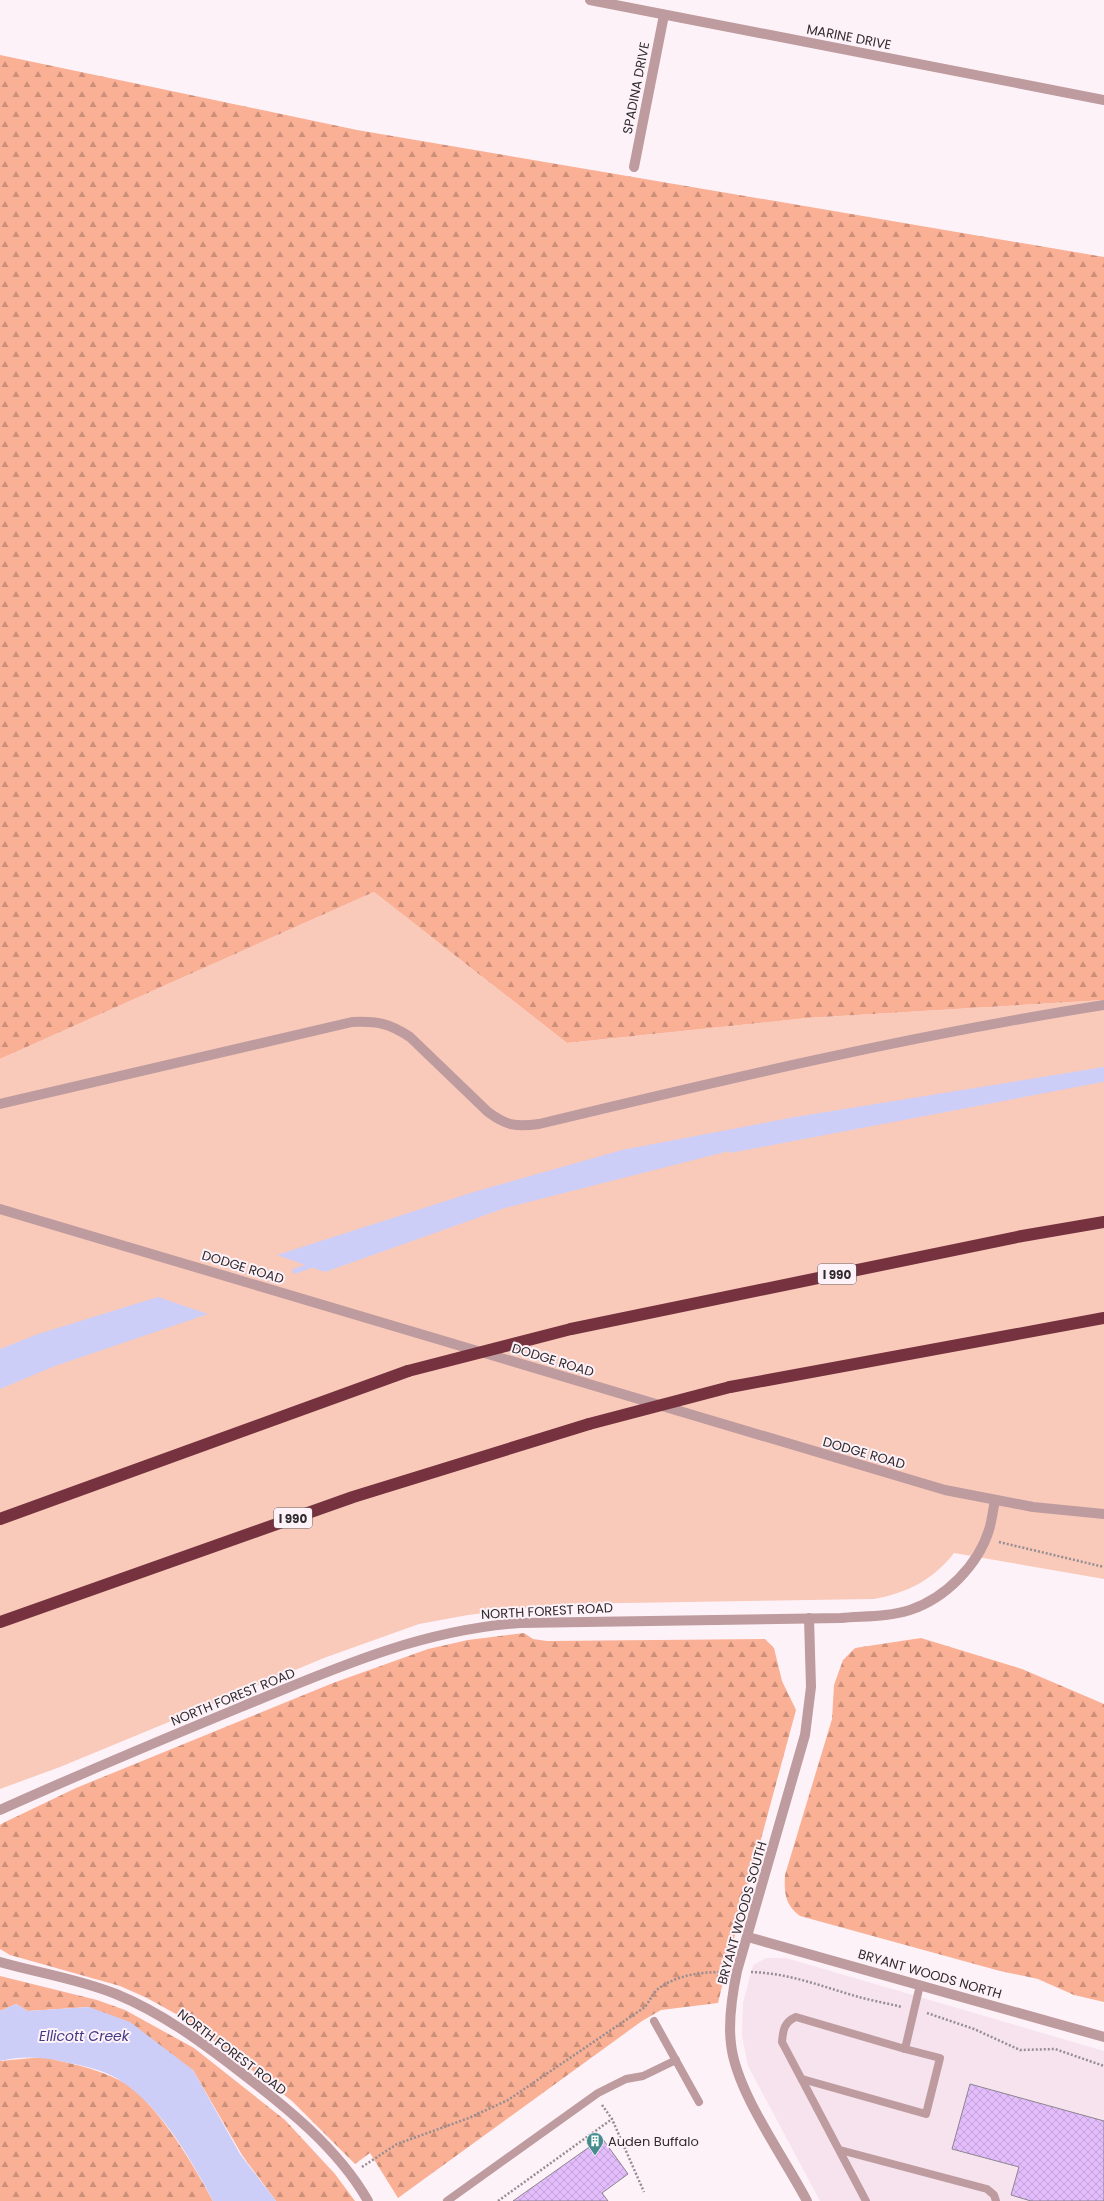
<svg xmlns="http://www.w3.org/2000/svg" width="1104" height="2201" viewBox="0 0 1104 2201" font-family="Poppins,sans-serif">
<defs>
<pattern id="forest-firs" width="22" height="20" patternUnits="userSpaceOnUse"><rect width="22" height="20" fill="#fab095"/><path d="M5 1l3.5 6h-7zM16 11l3.5 6h-7z" fill="#cb8f7a"/></pattern>
<pattern id="building-cross-hatch" width="8" height="8" patternUnits="userSpaceOnUse"><rect width="8" height="8" fill="#e3bcfb"/><path d="M0 0l8 8M0 8l8-8" fill="none" stroke="#c3a2d7"/></pattern>
</defs>
<rect width="100%" height="100%" fill="#fef2f9"/>
<!-- built -->
<path fill="#f6e3ee" d="M766 1958H786L1104 2051V2201H820L748 2066 742 2036 743 2003 753 1965Z"/>
<!-- green -->
<path fill="#f9caba" d="M374 892 567 1043 807 1018 1104 1000V1579L954 1553C933 1580 907 1593 874 1599L562 1604 468 1615 419 1624 324 1658 60 1767 0 1789V1059Z"/>
<!-- forest -->
<g fill="url(#forest-firs)">
<path d="M0 55 357 130 1104 257V1000L807 1018 567 1043 374 892 0 1059Z"/>
<path d="M524 1633 533 1639 547 1641 765 1639 774 1648 782 1681 796 1710 728 1961 718 2003 661 2010 642 2021 398 2198 370 2153 355 2164 292 2101 185 2019 147 1998 120 1986 10 1955 0 1949V1825L3 1823 76 1788 333 1683 428 1649 468 1640Z"/>
<path d="M921 1638 1022 1669 1104 1704V2002L1074 1995 1038 1979 1000 1971 800 1916C785 1905 784 1893 785 1875L832 1719 834 1685 843 1660 855 1648Z"/>
<path d="M0 1976 97 2000 125 2010 194 2048 285 2120 335 2174 355 2201H276L242 2155 193 2070 89 2007 28 2011 16 2004 0 2011Z"/>
<path d="M43 2057C69 2063 95 2068 119 2080 154 2097 195 2167 213 2201H0V2061Z"/>
</g>
<!-- water -->
<g fill="#cdcef8">
<path d="M1104 1067V1079L737 1149 505 1208 325 1272 277 1255 477 1191 622 1150 795 1117Z"/>
<path d="M158 1297 208 1314 55 1366 0 1389V1349L38 1334Z"/>
<path d="M16 2004 28 2011 89 2007 130 2022 193 2070 240 2154 276 2201H213C191 2159 161 2107 121 2081 107 2071 86 2066 69 2063 47 2057 23 2055 0 2061V2011Z"/>
</g>
<g fill="none" stroke-linecap="round" stroke-linejoin="round">
<!-- stream -->
<g stroke="#cdcef8" stroke-width="5.5">
<path d="M731 1150 1104 1079"/>
<path d="M295 1271 315 1264"/>
</g>
</g>
<!-- building -->
<g fill="url(#building-cross-hatch)" stroke="#8b858e">
<path d="M970 2084 1104 2121V2201H1031L1011 2195 1019 2167 952 2149Z"/>
<path d="M602 2138 628 2174 602 2193 608 2201H513Z"/>
</g>
<g fill="none" stroke-linecap="round" stroke-linejoin="round">
<!-- path -->
<g stroke="#958d92" stroke-width="2.5" stroke-dasharray="2 2" stroke-linecap="butt">
<path d="M999 1542 1104 1567"/>
<path d="M751 1972C787 1973 818 1985 852 1995 868 2000 886 2003 902 2007"/>
<path d="M927 2013 974 2029 1020 2050 1055 2049 1104 2066"/>
<path d="M602 2105 612 2119 644 2192"/>
<path d="M362 2167 397 2144 469 2118 508 2100 645 2007C649 2002 653 1993 658 1989 676 1975 701 1972 724 1972"/>
<path d="M498 2201 612 2119"/>
</g>
<!-- service -->
<g stroke="#be9b9e" stroke-width="8">
<path d="M654 2021 699 2102"/>
<path d="M802 2079 926 2114 940 2058 905 2049"/>
<path d="M840 2150 987 2189 994 2195 996 2201"/>
<path d="M447 2201 598 2093 626 2079 643 2076 676 2060"/>
<path d="M866 2201 782 2042C783 2030 784 2022 796 2017L905 2049 920 1985"/>
</g>
<!-- minor -->
<g stroke="#be9b9e" stroke-width="10">
<path d="M590 0 1104 100"/>
<path d="M634 167 664 15"/>
<path d="M0 1104 352 1022C377 1021 389 1023 410 1037L488 1112C507 1126 516 1127 539 1124 726 1079 914 1035 1104 1005"/>
<path d="M748 1937 1104 2037"/>
<path d="M807 2201C784 2157 736 2092 731 2044 728 2020 732 1995 737 1971L805 1735 811 1687 809 1618"/>
</g>
<!-- tertiary -->
<g stroke="#be9b9e" stroke-width="10">
<path d="M0 1209 945 1490 1033 1507 1104 1514"/>
<path d="M0 1810C80 1774 161 1740 241 1707 333 1669 420 1630 520 1623L841 1618C864 1616 888 1617 910 1610 946 1598 978 1565 989 1530 992 1520 993 1510 995 1500"/>
<path d="M0 1962C39 1973 79 1979 116 1994 162 2013 200 2041 239 2071 286 2107 338 2148 368 2201"/>
</g>
<!-- motorway -->
<g stroke="#76333f" stroke-width="12">
<path d="M571 1329 1022 1236 1104 1222"/>
<path d="M730 1387 1104 1318"/>
<path d="M0 1519 408 1371"/>
<path d="M0 1622 353 1497 589 1424"/>
</g>
<!-- motorway-bridge -->
<g stroke="#76333f" stroke-width="12">
<path d="M408 1371 571 1329"/>
<path d="M589 1424 730 1387"/>
</g>
</g>
<!-- icons -->
<defs>
<symbol id="building-pin" viewBox="-11 -11 22 30"><path d="M0 17L-7.5 6A9.5 9.5 0 1 1 7.5 6Z" fill="#448c8d" stroke="#fef2f9"/><path d="M-4-6H4V6H1V3H-1V6H-4ZM-2.5-4.3h1.7v1.8h-1.7ZM.8-4.3h1.7v1.8H.8ZM-2.5-1h1.7V.8h-1.7ZM.8-1h1.7V.8H.8Z" fill="#fff"/></symbol>
</defs>
<g fill-rule="evenodd">
<use href="#building-pin" x="585" y="2131" width="20" height="27"/>
</g>
<g text-anchor="middle" dominant-baseline="central" stroke-width="4" stroke-linejoin="round" paint-order="stroke">
<!-- shield labels -->
<g fill="#fef2f9" stroke="#6d676b" stroke-width="1">
<rect x="818" y="1264" width="38" height="20" rx="3"/>
<rect x="274" y="1508" width="38" height="20" rx="3"/>
</g>
<g font-size="12" font-weight="bold" fill="#2f2b2e">
<text x="837" y="1274">I 990</text>
<text x="293" y="1518">I 990</text>
</g>
<!-- street labels -->
<g font-size="13" fill="#2f2b2e" stroke="#fef2f9">
<text transform="translate(849 37) rotate(11)">MARINE DRIVE</text>
<text transform="translate(636 88) rotate(-79)">SPADINA DRIVE</text>
<text transform="translate(243 1267) rotate(17)">DODGE ROAD</text>
<text transform="translate(553 1360) rotate(17)">DODGE ROAD</text>
<text transform="translate(864 1453) rotate(16)">DODGE ROAD</text>
<text transform="translate(547 1611) rotate(-3)">NORTH FOREST ROAD</text>
<text transform="translate(233 1697) rotate(-22)">NORTH FOREST ROAD</text>
<text transform="translate(742 1913) rotate(-74)">BRYANT WOODS SOUTH</text>
<text transform="translate(930 1974) rotate(16)">BRYANT WOODS NORTH</text>
<text transform="translate(232 2052) rotate(37)">NORTH FOREST ROAD</text>
</g>
<!-- poi labels -->
<g font-size="13" fill="#2f2b2e" stroke="#fef2f9" text-anchor="start">
<text x="608" y="2141">Auden Buffalo</text>
</g>
<!-- water labels -->
<g font-size="14" font-style="italic" fill="#403986" stroke="#fef2f9">
<text x="84" y="2036">Ellicott Creek</text>
</g>
</g>
</svg>
